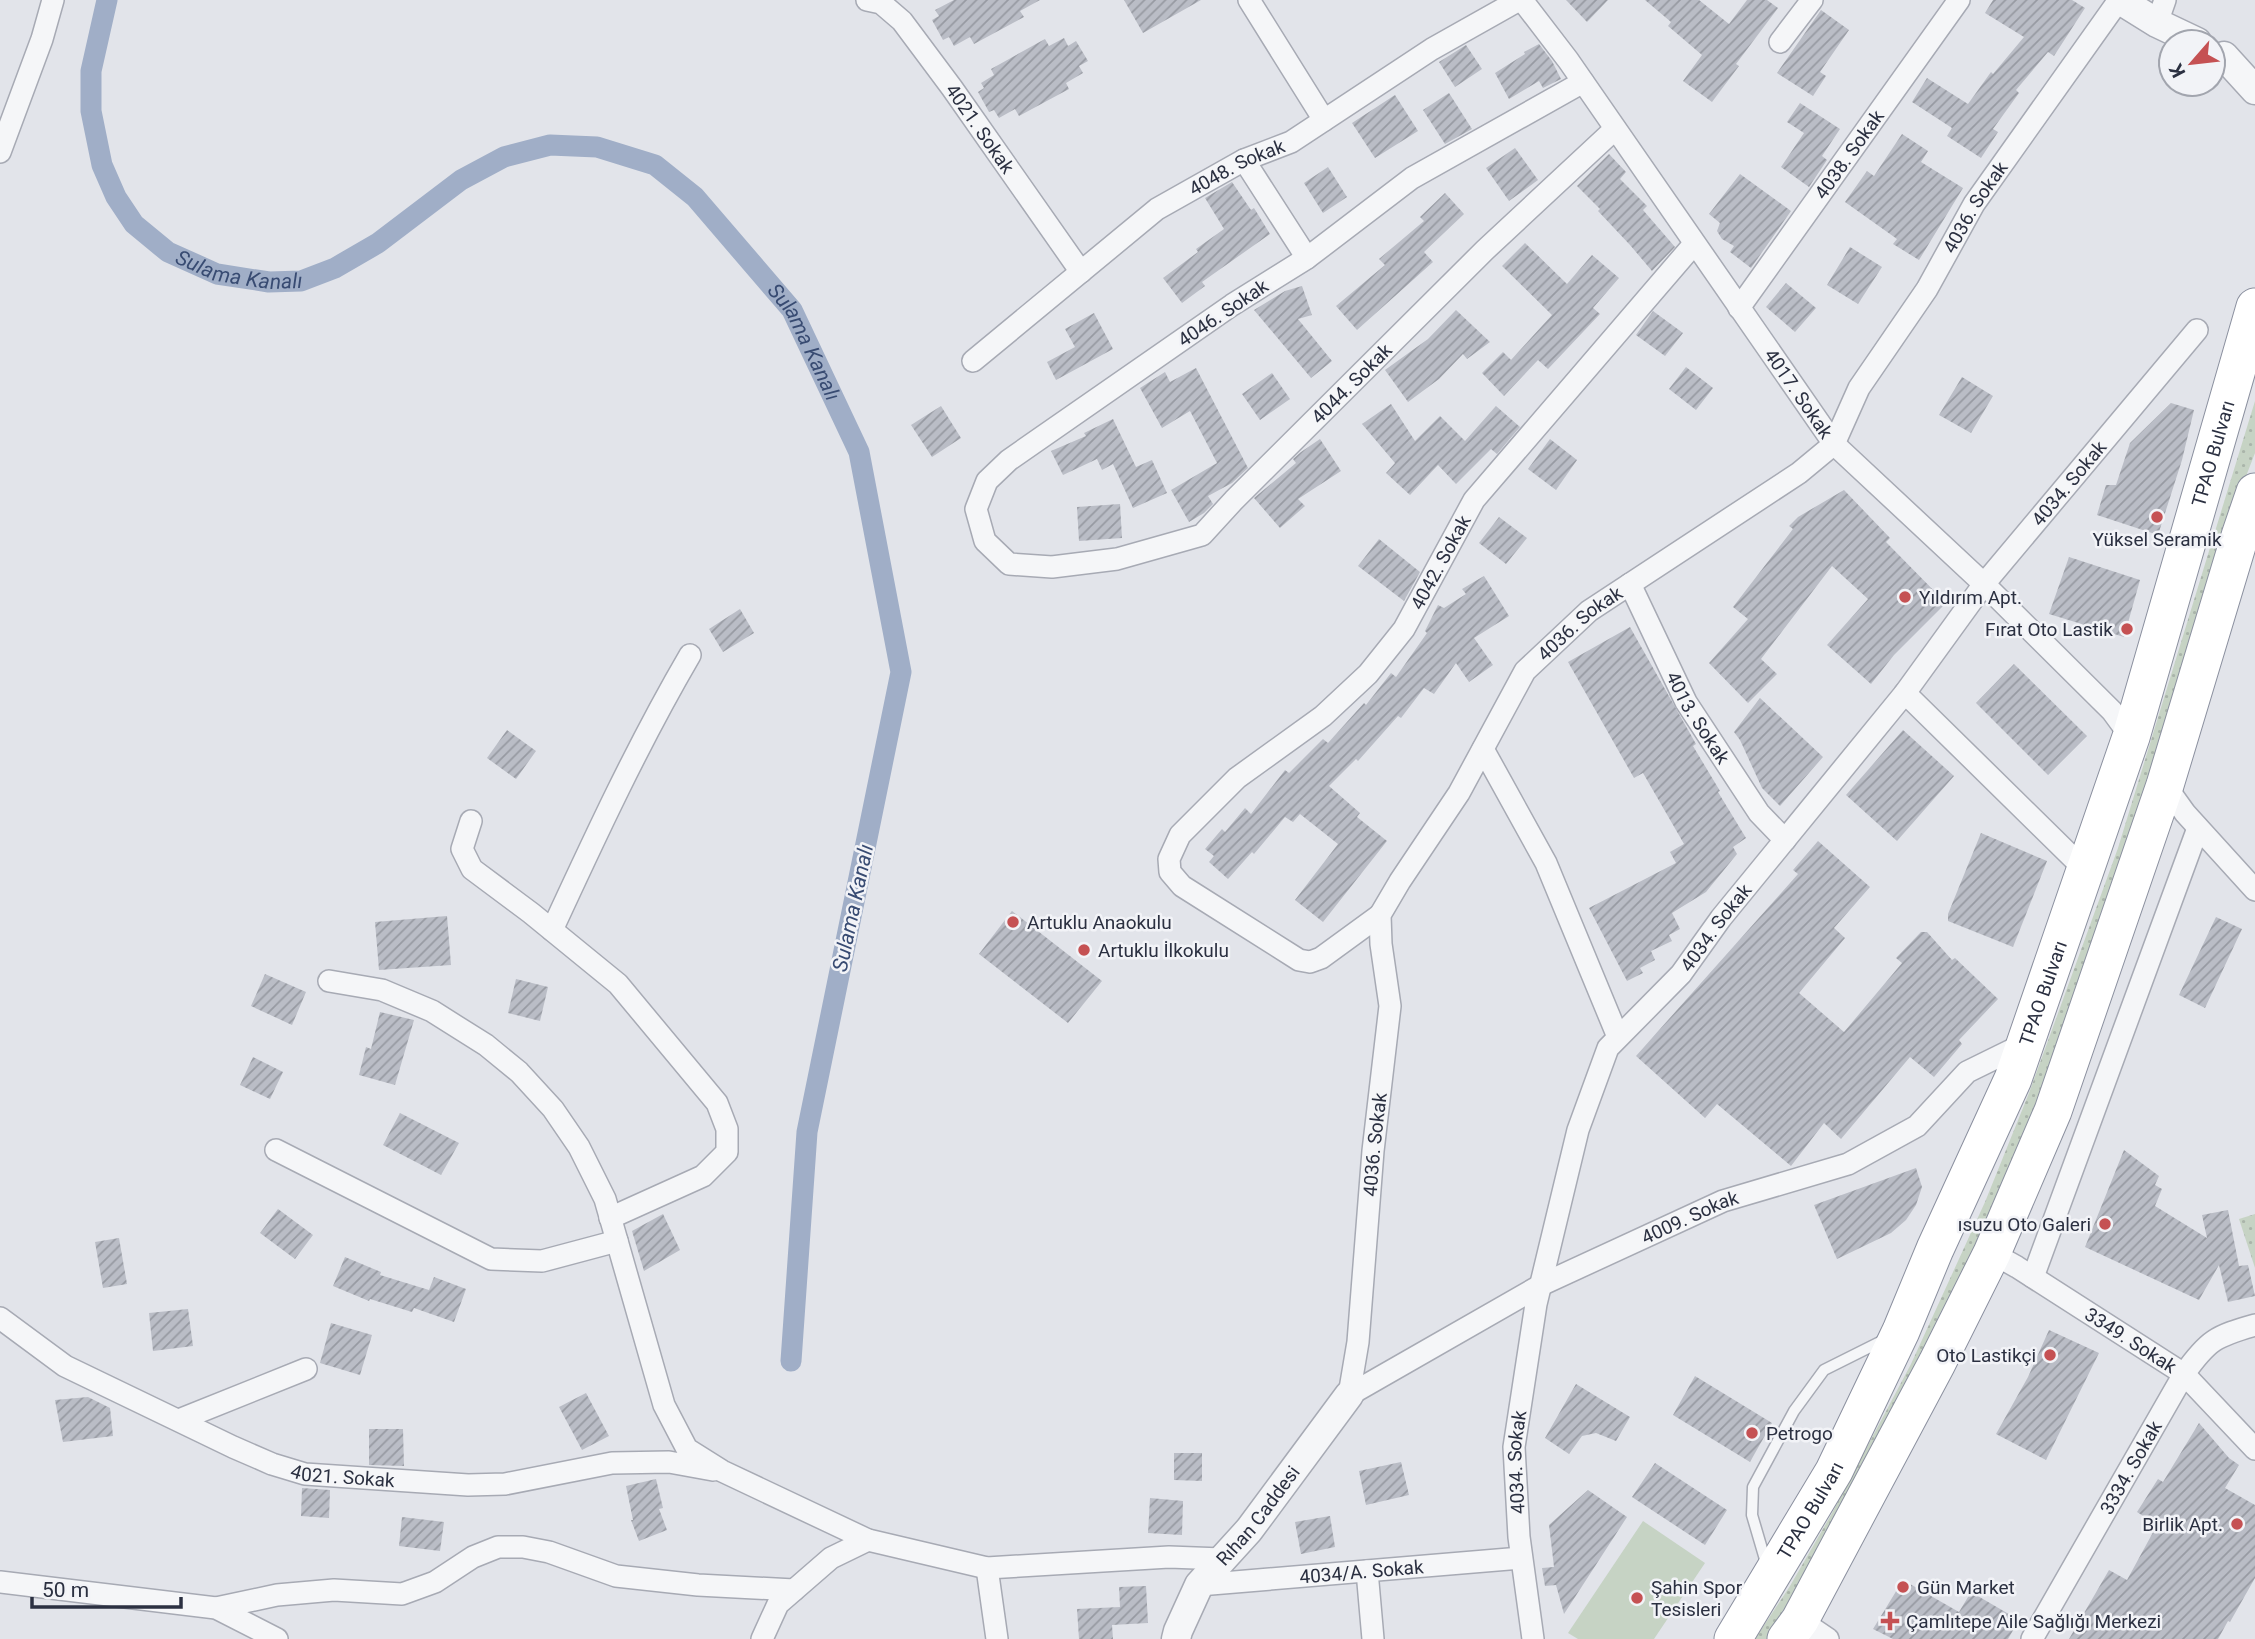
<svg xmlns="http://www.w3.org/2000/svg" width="2255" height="1639" viewBox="0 0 2255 1639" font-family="Roboto,sans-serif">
<defs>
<pattern id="grass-dots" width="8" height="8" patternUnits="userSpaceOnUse" patternTransform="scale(1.75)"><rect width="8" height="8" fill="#c6d3c4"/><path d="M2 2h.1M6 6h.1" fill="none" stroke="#aab5aa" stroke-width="1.8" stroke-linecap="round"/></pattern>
<pattern id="building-hatch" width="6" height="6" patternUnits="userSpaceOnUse" patternTransform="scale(1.75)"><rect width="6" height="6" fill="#babdc6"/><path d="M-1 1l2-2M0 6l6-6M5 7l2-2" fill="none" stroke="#979aa2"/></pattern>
</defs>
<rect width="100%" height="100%" fill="#e2e4ea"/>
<!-- grass -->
<g fill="url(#grass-dots)">
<path d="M2255 401V453L2238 497 2119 883 2051 1080 1971 1266 1841 1521 1768 1639H1755L1790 1586 1831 1515 1911 1364 1985 1202 2029 1093 2118 848Z"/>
<path d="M2255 1214V1268L2239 1219Z"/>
</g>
<!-- park -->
<path fill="#c6d3c4" d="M1643 1521 1705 1563 1654 1639H1578L1568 1633Z"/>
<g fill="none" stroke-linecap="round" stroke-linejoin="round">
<!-- canal -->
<path stroke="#a0aec7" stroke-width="21" id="s1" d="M107 0 91 71V111L102 165 116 197 134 224 168 252 217 274 269 282 301 281 335 268 378 243 461 180 504 157 550 145 597 147 655 165 695 197 792 310 859 452 901 672 807 1132 791 1361"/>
</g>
<!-- building -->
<g fill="url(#building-hatch)">
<path d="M954 0H1040L1020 11 1024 17 974 44 970 37 954 46 949 37 943 40 932 20 939 16 935 10Z"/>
<path d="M1124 0H1201L1143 33Z"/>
<path d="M1566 0H1608L1587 22Z"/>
<path d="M1645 0H1699L1729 24 1747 0H1767L1778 8 1736 64 1739 66 1712 102 1683 81 1702 55 1668 26 1671 22Z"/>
<path d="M1993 0H2072L2085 8 2054 56 2048 52 2016 90 2019 93 1993 129 1998 132 1981 158 1947 136 1952 128 1912 102 1927 78 1968 104 1991 72 1993 74 2024 37 1985 13Z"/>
<path d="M1821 10 1849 30 1820 72 1826 76 1813 96 1777 73Z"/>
<path d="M1064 38 1068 46 1076 41 1088 61 1079 66 1083 73 1066 83 1069 89 1019 116 1015 109 999 118 994 110 989 112 978 92 984 88 981 83 994 75 991 69 1045 39 1049 46Z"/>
<path d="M1539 44 1552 61 1561 79 1543 88 1539 81 1509 99 1495 73 1525 54 1524 52Z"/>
<path d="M1466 45 1482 69 1455 87 1439 62Z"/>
<path d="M1449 93 1472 129 1445 144 1423 110Z"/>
<path d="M1395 95 1418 131 1375 158 1352 123Z"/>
<path d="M1800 103 1840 129 1822 156 1827 160 1809 187 1781 167 1804 133 1787 122Z"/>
<path d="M1902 134 1928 151 1921 162 1963 188 1919 260 1893 244 1897 239 1845 202 1867 171 1874 176Z"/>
<path d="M1515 148 1538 180 1509 201 1486 168Z"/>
<path d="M1609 154 1626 172 1620 179 1647 206 1643 210 1675 247 1652 271 1630 245 1598 211 1600 209 1577 186Z"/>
<path d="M1328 167 1347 197 1323 213 1304 183Z"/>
<path d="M1740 174 1791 211 1751 268 1730 252 1734 246 1722 239 1717 231 1720 223 1709 214Z"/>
<path d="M1232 182 1251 210 1254 208 1270 234 1202 282 1205 286 1182 303 1163 278 1198 252 1196 249 1224 229 1205 198Z"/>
<path d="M1445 193 1464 214 1424 252 1433 262 1357 330 1336 306 1385 265 1379 259 1424 221 1420 217Z"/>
<path d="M1525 243 1567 284 1592 255 1619 278 1593 308 1600 314 1548 369 1538 360 1504 396 1482 373 1503 352 1511 360 1552 315 1502 266Z"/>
<path d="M1850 247 1882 267 1858 304 1827 285Z"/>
<path d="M1786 283 1816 308 1795 332 1766 307Z"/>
<path d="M1302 286 1312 315 1298 319 1332 361 1311 378 1254 310 1285 291Z"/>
<path d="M1456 310 1490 342 1467 359 1463 354 1439 379 1408 402 1385 370 1428 339Z"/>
<path d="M1653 311 1683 333 1665 356 1636 335Z"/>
<path d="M1094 313 1113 349 1056 380 1047 362 1075 347 1065 329Z"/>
<path d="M1686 367 1713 388 1696 410 1669 389Z"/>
<path d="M1196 368 1248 468 1232 483 1208 496 1213 504 1204 513 1189 522 1171 490 1217 463 1190 411 1162 428 1140 388 1165 372 1170 382Z"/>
<path d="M1272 373 1290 399 1260 420 1242 394Z"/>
<path d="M1962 377 1993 396 1971 433 1939 415Z"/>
<path d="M2171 403 2194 410 2182 460 2158 535 2097 515 2106 485H2116L2130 443Z"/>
<path d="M1391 404 1415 441 1440 416 1465 441 1496 406 1520 427 1497 454 1491 449 1456 484 1438 465 1410 495 1386 473 1395 463 1362 424Z"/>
<path d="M941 406 961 438 932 457 911 425Z"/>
<path d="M1113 419 1136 467 1152 460 1167 493 1133 508 1113 464 1102 470 1097 459 1063 475 1051 451 1086 436 1084 433Z"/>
<path d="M1320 439 1341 471 1298 499 1305 506 1280 528 1254 498 1296 463 1293 459 1301 452Z"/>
<path d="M1550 439 1577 460 1556 490 1528 469Z"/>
<path d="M1844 490 1890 538 1886 542 1946 603 1894 655 1871 684 1827 645 1868 599 1832 566 1761 659 1777 674 1748 703 1709 663 1748 619 1733 607 1793 529 1789 526 1798 517Z"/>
<path d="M1120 504 1122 538 1079 541 1077 507Z"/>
<path d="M1499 517 1527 538 1506 564 1479 543Z"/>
<path d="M1379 539 1420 572 1404 601 1358 566Z"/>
<path d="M2069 557 2140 580 2124 637 2049 614Z"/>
<path d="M1484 576 1509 616 1474 638 1493 665 1469 682 1456 663 1434 694 1424 688 1401 718 1398 716 1358 761 1356 759 1329 786 1360 813 1357 817 1387 841 1323 922 1295 900 1338 844 1300 814 1293 822 1285 817 1254 854 1252 852 1228 879 1209 862 1214 856 1205 849 1222 829 1225 832 1245 808 1251 814 1285 770 1289 773 1323 739 1328 743 1364 703 1366 705 1391 673 1396 677 1427 633 1425 631 1438 605 1444 608 1466 594 1462 589Z"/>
<path d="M740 609 754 633 723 652 709 629Z"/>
<path d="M1630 627 1696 744 1693 746 1720 791 1718 792 1746 838 1733 847 1737 854 1706 892 1672 913 1680 929 1669 935 1672 941 1651 951 1655 960 1640 968 1643 973 1627 981 1589 908 1676 863 1670 852 1684 844 1643 773 1634 778 1568 662Z"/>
<path d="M2014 664 2087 736 2048 775 1976 703Z"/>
<path d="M1760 698 1823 757 1780 806 1762 788 1740 740 1734 732Z"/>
<path d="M507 730 536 751 516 779 487 758Z"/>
<path d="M1903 730 1954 776 1897 841 1846 795Z"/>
<path d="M1981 833 2047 861 2013 947 1948 921V914Z"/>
<path d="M1818 841 1870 887 1834 928 1845 938 1799 993 1844 1032 1902 963 1896 958 1921 932H1927L1952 960 1955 958 1998 999 1959 1040 1962 1044 1934 1077 1910 1057 1841 1139 1824 1123 1791 1166 1717 1104 1705 1118 1636 1056 1798 874 1793 870Z"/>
<path d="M1012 911 1102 981 1068 1023 979 954Z"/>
<path d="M447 916 451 965 379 970 375 922Z"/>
<path d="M2216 917 2242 929 2205 1008 2179 995Z"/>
<path d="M265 974 306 992 292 1025 251 1006Z"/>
<path d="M516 979 548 987 540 1021 508 1013Z"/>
<path d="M380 1012 414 1020 395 1085 359 1075 366 1047 371 1049Z"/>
<path d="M253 1057 283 1072 270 1099 240 1085Z"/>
<path d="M400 1113 459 1143 441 1175 383 1145Z"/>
<path d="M2124 1150 2159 1176 2155 1185 2162 1189 2155 1206 2207 1238 2202 1215 2228 1210 2239 1266 2248 1265 2255 1296 2228 1302 2219 1265 2199 1300 2085 1247Z"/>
<path d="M1916 1168 1922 1187 1916 1205 1906 1220 1891 1233 1837 1259 1814 1205Z"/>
<path d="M278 1209 313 1235 295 1259 260 1233Z"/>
<path d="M663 1214 680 1250 644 1271 632 1231Z"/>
<path d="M119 1238 127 1284 103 1288 95 1242Z"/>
<path d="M345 1257 381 1272 380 1275 429 1290 434 1277 466 1289 454 1322 414 1308 412 1312 370 1299 369 1301 333 1286Z"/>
<path d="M188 1309 193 1346 153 1351 149 1313Z"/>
<path d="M331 1323 372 1335 360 1375 320 1363Z"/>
<path d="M2049 1330 2099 1353 2046 1460 1996 1434 2028 1377Z"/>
<path d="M1695 1376 1772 1423 1750 1462 1673 1415Z"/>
<path d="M1576 1384 1630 1417 1616 1441 1596 1433 1582 1436 1569 1454 1545 1438Z"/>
<path d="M586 1393 609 1436 582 1450 559 1407Z"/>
<path d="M88 1397 110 1408 113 1436 63 1442 55 1400Z"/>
<path d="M2199 1423 2229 1458 2239 1465 2225 1488 2255 1505V1578L2230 1622 2228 1621 2218 1639H2069L2109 1570 2127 1580 2157 1525 2137 1512 2158 1479 2163 1482Z"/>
<path d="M369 1429H403L404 1466 369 1465Z"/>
<path d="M1174 1453H1202V1481L1174 1480Z"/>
<path d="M1401 1462 1409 1495 1366 1505 1359 1471Z"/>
<path d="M1655 1463 1727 1510 1705 1545 1632 1497Z"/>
<path d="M656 1479 663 1508 659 1509 667 1530 639 1541 631 1520H633L626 1486Z"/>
<path d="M302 1488 330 1490 329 1518 301 1516Z"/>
<path d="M1588 1490 1627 1517 1564 1614 1556 1585 1545 1586 1542 1568 1554 1567 1549 1525Z"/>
<path d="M1150 1498 1183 1501 1182 1535 1148 1533Z"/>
<path d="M1330 1516 1335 1547 1301 1554 1295 1522Z"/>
<path d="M402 1517 444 1522 440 1551 399 1546Z"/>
<path d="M1903 1580 1959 1612 1971 1592 2019 1620 2008 1639H1893L1873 1629Z"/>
<path d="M1146 1586 1148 1623 1112 1625 1113 1639H1079L1077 1609 1120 1607 1119 1587Z"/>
</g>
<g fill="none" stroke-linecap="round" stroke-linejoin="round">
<defs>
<path id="service" d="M1767 1566 1752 1515 1753 1487 1794 1411 1824 1370 1886 1339"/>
<g id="minor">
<path id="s2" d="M867 0 881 3 902 21 952 88 1081 272"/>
<path d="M1249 0 1324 120"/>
<path id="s3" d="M1522 0 1568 60 1834 444 1984 584 2112 711 2131 737"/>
<path d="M2157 23 2165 0"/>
<path d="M1780 42 1812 0"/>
<path id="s4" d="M1583 82 1412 178 1307 258 1232 305 1009 460 987 481 976 509 985 541 1009 564 1052 567 1117 559 1202 535 1234 500 1485 250 1615 129"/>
<path d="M0 152 42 39 53 0"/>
<path d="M1244 160 1307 258"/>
<path id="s5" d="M1739 308 1959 0"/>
<path id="s6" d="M973 361 1157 209 1244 160 1291 142 1432 49 1519 0"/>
<path id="s7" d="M1630 584 1686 702 1759 813 1785 840"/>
<path d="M1905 693 2074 859 2087 869"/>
<path d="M1483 749 1546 863 1618 1037"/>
<path d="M2165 785 2185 813 2255 890"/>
<path d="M471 821 462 849 472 869 531 913 618 984 717 1103 727 1129V1152L703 1176 610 1218"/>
<path id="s8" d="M1380 915 1321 958 1310 962 1299 960 1182 886 1170 872 1169 859 1180 835 1237 778 1323 716 1368 674 1404 629 1474 500 1694 244"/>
<path d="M552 930C595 837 638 744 690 655"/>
<path d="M329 981 382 990 432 1011 486 1045 519 1072 553 1109 579 1147 605 1199 664 1405 687 1449 722 1471 868 1540 987 1568 1169 1557 1222 1559"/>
<path d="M276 1150 491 1259 542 1261 617 1241"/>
<path id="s9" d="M1992 1253 2017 1267 2184 1374 2255 1449"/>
<path d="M2033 1277 2198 828"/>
<path id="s10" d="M0 1318 65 1366 233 1447 272 1464 305 1474 468 1485 505 1484 612 1463 669 1462 713 1470"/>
<path id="s11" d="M1349 1395 1358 1342 1373 1151 1390 1006 1381 944 1380 915 1400 881 1459 793 1525 671 1589 611 1799 473 1834 444 1859 388 1927 289 1974 204 2119 0"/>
<path id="s12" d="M1349 1395 1543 1284 1723 1201 1848 1164 1917 1126 1967 1072 2026 1043"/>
<path d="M179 1420 306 1369"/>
<path d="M987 1568 997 1639"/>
<path d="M1367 1571 1373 1639"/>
<path d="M0 1582 216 1608 277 1639"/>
<path id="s13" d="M1199 1585 1521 1558"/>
<path d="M216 1608 277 1595 334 1590 402 1594 435 1582 473 1557 498 1547H523L549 1552 616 1576 698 1585 794 1590"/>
<path d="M1800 1620 1828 1639"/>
<path d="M762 1639 778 1604 831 1558 868 1540"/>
<path id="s14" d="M1533 1639 1519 1537 1514 1447 1536 1304 1578 1130 1608 1048 1681 974 1721 918 1905 693 1984 584 2197 330"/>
<path id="s15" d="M2032 1639 2184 1374C2208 1340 2216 1336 2255 1325"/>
</g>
<g id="tertiary">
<path d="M2120 0 2157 23 2197 42"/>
<path d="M2224 56 2255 90"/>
<path id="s16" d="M1176 1639 1178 1631 1199 1585 1249 1530 1349 1395"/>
</g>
<g id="trunk">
<path id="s17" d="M1733 1639 1834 1471 1901 1331 1935 1249 2013 1079 2131 737 2255 307"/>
<path d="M1786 1639 1800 1620 1937 1363 1992 1253 2053 1111 2165 785 2240 536 2255 492"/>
</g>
</defs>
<!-- service casing -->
<use href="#service" stroke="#a7aab4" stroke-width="13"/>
<!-- minor casing -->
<use href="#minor" stroke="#a7aab4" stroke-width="24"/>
<!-- tertiary casing -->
<use href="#tertiary" stroke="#a7aab4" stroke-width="31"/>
<!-- trunk casing -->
<use href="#trunk" stroke="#8b909f" stroke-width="39"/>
<!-- service -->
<use href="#service" stroke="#f5f6f8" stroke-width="10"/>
<!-- minor -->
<use href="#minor" stroke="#f5f6f8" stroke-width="21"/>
<!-- tertiary -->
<use href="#tertiary" stroke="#f5f6f8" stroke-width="28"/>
<!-- trunk -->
<use href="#trunk" stroke="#fff" stroke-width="37"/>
</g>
<!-- markers -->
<g fill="#c55153" stroke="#f2f3f7" stroke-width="2.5">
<circle cx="2157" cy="517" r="7"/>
<circle cx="1905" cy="597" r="7"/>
<circle cx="2127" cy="629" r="7"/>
<circle cx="1013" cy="922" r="7"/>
<circle cx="1084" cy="950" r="7"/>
<circle cx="2105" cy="1224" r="7"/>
<circle cx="2050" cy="1355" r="7"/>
<circle cx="1752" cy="1433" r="7"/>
<circle cx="2237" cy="1524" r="7"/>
<circle cx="1903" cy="1587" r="7"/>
<circle cx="1637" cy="1598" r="7"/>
<path d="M1886.5 1610.5h7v7h7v7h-7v7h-7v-7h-7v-7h7z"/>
</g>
<g text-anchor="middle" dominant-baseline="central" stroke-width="5" stroke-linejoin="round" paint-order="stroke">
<!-- street labels -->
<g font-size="19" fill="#2b3041" stroke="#f2f3f7">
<text stroke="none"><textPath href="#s2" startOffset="175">4021. Sokak</textPath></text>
<text stroke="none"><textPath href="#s5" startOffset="189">4038. Sokak</textPath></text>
<text stroke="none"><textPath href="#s6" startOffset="329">4048. Sokak</textPath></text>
<text stroke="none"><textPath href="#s11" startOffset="1428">4036. Sokak</textPath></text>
<text transform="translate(1223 313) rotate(-34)">4046. Sokak</text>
<text stroke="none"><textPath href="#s4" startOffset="1225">4044. Sokak</textPath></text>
<text stroke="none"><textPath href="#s3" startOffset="481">4017. Sokak</textPath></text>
<text stroke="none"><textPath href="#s17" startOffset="1284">TPAO Bulvarı</textPath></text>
<text stroke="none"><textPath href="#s14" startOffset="1334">4034. Sokak</textPath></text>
<text stroke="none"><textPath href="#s8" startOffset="674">4042. Sokak</textPath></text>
<text stroke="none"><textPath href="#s11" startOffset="840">4036. Sokak</textPath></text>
<text stroke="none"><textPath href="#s7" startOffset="150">4013. Sokak</textPath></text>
<text stroke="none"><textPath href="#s14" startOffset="766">4034. Sokak</textPath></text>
<text stroke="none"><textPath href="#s17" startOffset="718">TPAO Bulvarı</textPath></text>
<text stroke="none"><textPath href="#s11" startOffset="252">4036. Sokak</textPath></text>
<text stroke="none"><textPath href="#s12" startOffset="385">4009. Sokak</textPath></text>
<text stroke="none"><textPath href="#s9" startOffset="164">3349. Sokak</textPath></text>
<text stroke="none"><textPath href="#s14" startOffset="178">4034. Sokak</textPath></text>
<text stroke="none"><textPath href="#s15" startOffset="198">3334. Sokak</textPath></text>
<text stroke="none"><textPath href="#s10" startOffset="382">4021. Sokak</textPath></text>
<text stroke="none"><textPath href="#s17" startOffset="150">TPAO Bulvarı</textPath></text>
<text stroke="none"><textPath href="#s16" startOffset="150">Rıhan Caddesi</textPath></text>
<text stroke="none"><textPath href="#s13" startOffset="163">4034/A. Sokak</textPath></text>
</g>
<!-- poi labels -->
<g font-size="19" fill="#2b3041" stroke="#f2f3f7" text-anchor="start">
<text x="2157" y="539" text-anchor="middle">Yüksel Seramik</text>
<text x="1919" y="597">Yıldırım Apt.</text>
<text x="2113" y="629" text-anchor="end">Fırat Oto Lastik</text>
<text x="1027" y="922">Artuklu Anaokulu</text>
<text x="1098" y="950">Artuklu İlkokulu</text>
<text x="2091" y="1224" text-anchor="end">ısuzu Oto Galeri</text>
<text x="2036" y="1355" text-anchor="end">Oto Lastikçi</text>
<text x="1766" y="1433">Petrogo</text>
<text x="2223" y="1524" text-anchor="end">Birlik Apt.</text>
<text x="1651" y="1587">Şahin Spor<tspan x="1651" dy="22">Tesisleri</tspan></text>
<text x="1917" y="1587">Gün Market</text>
<text x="1906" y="1621">Çamlıtepe Aile Sağlığı Merkezi</text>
</g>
<!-- water labels -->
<g font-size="21" font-style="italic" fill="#384b72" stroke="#f2f3f7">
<text stroke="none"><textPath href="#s1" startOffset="354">Sulama Kanalı</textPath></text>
<text stroke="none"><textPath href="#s1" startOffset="1046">Sulama Kanalı</textPath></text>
<text transform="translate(853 908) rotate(-78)">Sulama Kanalı</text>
</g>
</g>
<!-- north arrow -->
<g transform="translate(2192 63) rotate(242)"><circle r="33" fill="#f2f3f7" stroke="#a2a5ae" stroke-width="2"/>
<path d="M0-5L12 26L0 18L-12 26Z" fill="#c55153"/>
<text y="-10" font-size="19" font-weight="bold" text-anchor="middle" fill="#2b3041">K</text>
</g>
<!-- scale -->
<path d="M32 1597v10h149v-10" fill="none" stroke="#2b3041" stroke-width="3.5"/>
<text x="42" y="1597" font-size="21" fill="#2b3041" stroke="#f2f3f7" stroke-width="5" paint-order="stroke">50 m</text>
</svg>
